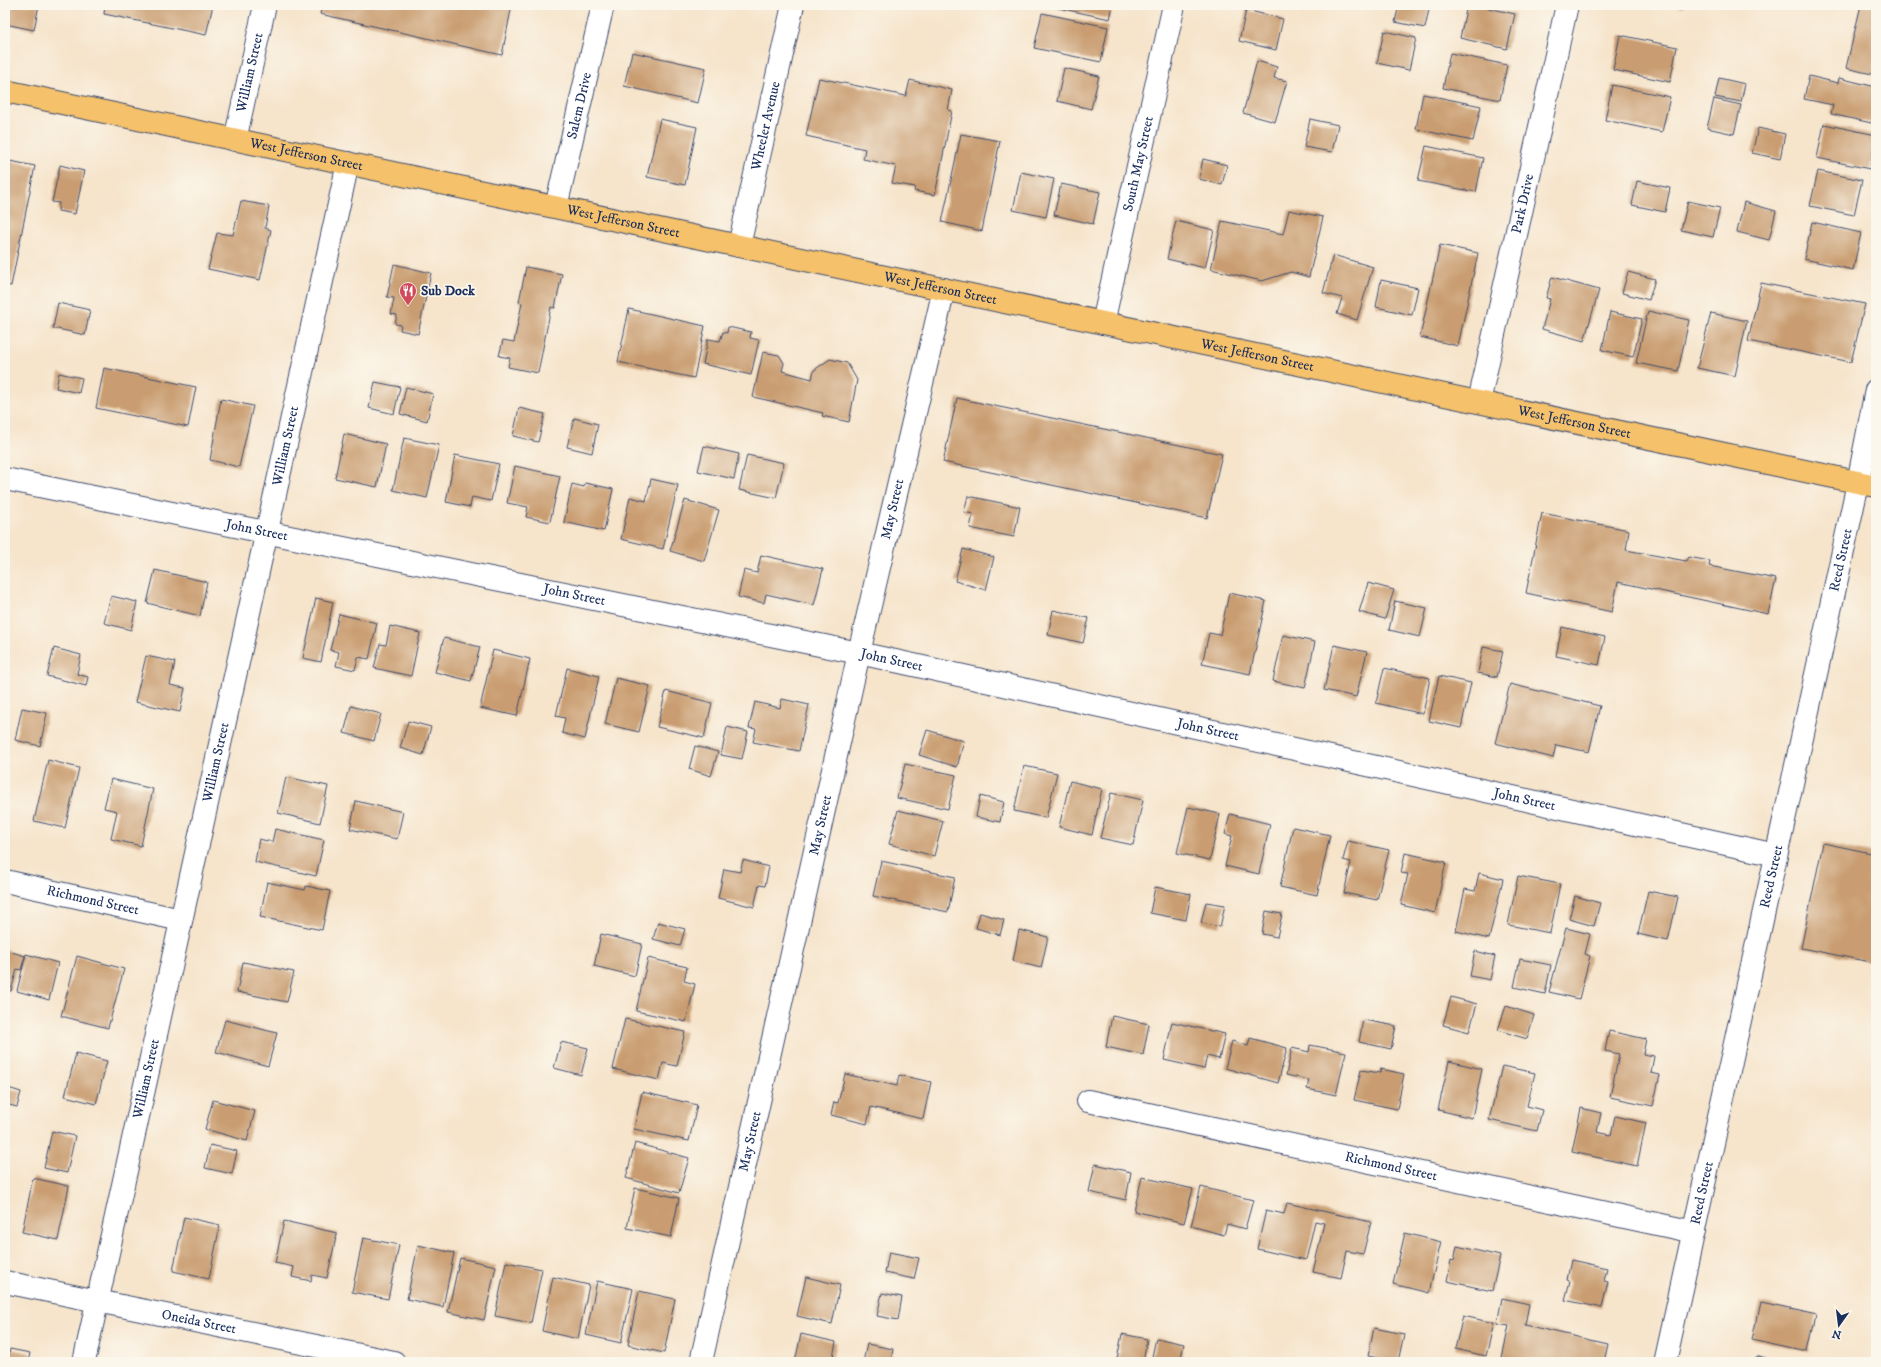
<svg xmlns="http://www.w3.org/2000/svg" width="1881" height="1367" viewBox="0 0 1881 1367" font-family="'IM FELL DW Pica',serif">
<rect width="100%" height="100%" fill="#fbf7ec"/>
<filter id="ink" filterUnits="userSpaceOnUse"><feTurbulence type="fractalNoise" baseFrequency=".025" numOctaves="2"/><feDisplacementMap in="SourceGraphic" scale="8" xChannelSelector="R" yChannelSelector="G"/><feConvolveMatrix kernelMatrix="1 2 1 2 8 2 1 2 1" color-interpolation-filters="sRGB"/></filter>
<filter id="wash" filterUnits="userSpaceOnUse"><feTurbulence type="fractalNoise" baseFrequency=".012" numOctaves="4" result="noise"/><feDisplacementMap in="SourceGraphic" scale="16" xChannelSelector="R" yChannelSelector="G"/><feGaussianBlur stdDeviation="0.9" result="paint"/><feColorMatrix in="noise" values="0 0 0 0 0 0 0 0 0 0 0 0 0 0 0 0 0 1.4 0 .05"/><feComposite in="paint" operator="in"/></filter>
<g filter="url(#wash)">
<rect width="100%" height="100%" fill="#f6e4cb"/>
<g id="blocks">
<!-- building -->
<g fill="#c99d71">
<path d="M5 5H39L34 30 5 24Z"/>
<path d="M105 5H213L206 35 104 14Z"/>
<path d="M322 5H512L502 55 320 14Z"/>
<path d="M1049 5H1113L1110 19 1049 6Z"/>
<path d="M1282 5H1304L1303 10Z"/>
<path d="M1399 5H1430L1425 28 1395 22Z"/>
<path d="M1467 5H1475L1515 14 1507 49 1460 38Z"/>
<path d="M1671 5H1683V8Z"/>
<path d="M1861 5H1876V75L1846 68Z"/>
<path d="M1246 10 1283 19 1276 50 1239 41Z"/>
<path d="M1042 13 1108 27 1101 62 1034 48Z"/>
<path d="M1384 31 1416 38 1409 70 1377 63Z"/>
<path d="M1620 35 1677 47 1670 82 1613 70Z"/>
<path d="M632 52 706 68 698 103 624 86Z"/>
<path d="M1450 53 1507 65 1500 100 1443 88Z"/>
<path d="M1257 61 1277 67 1274 78 1287 81 1275 122 1243 113Z"/>
<path d="M1064 68 1099 76 1091 109 1057 101Z"/>
<path d="M1809 76 1838 83 1839 78 1876 87V124L1831 114 1833 105 1804 99Z"/>
<path d="M819 78 906 96 910 80 952 90 948 110 952 111 935 195 914 191 915 187 892 183 896 166 863 159 865 149 806 136Z"/>
<path d="M1719 78 1745 84 1741 102 1715 97Z"/>
<path d="M1612 85 1670 97 1662 132 1605 120Z"/>
<path d="M1423 94 1481 106 1473 141 1416 129Z"/>
<path d="M1714 99 1741 105 1734 134 1707 128Z"/>
<path d="M660 119 697 127 685 185 647 177Z"/>
<path d="M1310 119 1338 125 1332 152 1304 147Z"/>
<path d="M1824 124 1876 135 1870 169 1817 158Z"/>
<path d="M1758 128 1785 134 1780 159 1752 153Z"/>
<path d="M961 134 1000 141 982 231 942 222Z"/>
<path d="M1426 146 1483 158 1476 192 1418 181Z"/>
<path d="M1203 159 1227 165 1222 185 1199 179Z"/>
<path d="M5 160 35 166 11 286 5 285Z"/>
<path d="M60 165 84 171 75 214 58 211 59 203 52 202Z"/>
<path d="M1818 171 1862 180 1854 215 1810 206Z"/>
<path d="M1021 172 1054 179 1046 217 1013 210Z"/>
<path d="M1637 181 1670 188 1665 212 1632 205Z"/>
<path d="M1061 184 1100 192 1093 224 1054 215Z"/>
<path d="M241 201 269 206 265 228 271 230 260 280 208 269 217 233 233 235Z"/>
<path d="M1688 201 1720 208 1713 237 1681 230Z"/>
<path d="M1744 202 1776 211 1769 240 1737 232Z"/>
<path d="M1289 210 1323 217 1309 277 1291 272 1262 281 1211 269 1222 221 1283 234Z"/>
<path d="M1176 221 1214 230 1205 268 1167 259Z"/>
<path d="M1812 222 1861 233 1853 270 1804 259Z"/>
<path d="M1440 245 1478 253 1458 346 1420 337Z"/>
<path d="M1333 255 1373 267 1357 320 1337 314 1342 298 1323 293Z"/>
<path d="M394 264 431 273 418 334 400 330 401 325 395 324 397 315 391 314 394 298 387 297Z"/>
<path d="M526 267 562 274 555 308 551 307 538 373 508 367 510 358 499 356 503 340 514 342 522 303 519 302Z"/>
<path d="M1628 272 1655 279 1649 300 1622 293Z"/>
<path d="M1552 277 1599 290 1584 341 1542 329 1550 299 1546 298Z"/>
<path d="M1381 280 1418 288 1412 315 1376 307Z"/>
<path d="M1761 283 1865 304 1851 362 1748 341Z"/>
<path d="M58 303 90 310 85 335 53 328Z"/>
<path d="M629 309 705 326 694 378 618 362Z"/>
<path d="M1648 311 1689 320 1678 371 1636 363Z"/>
<path d="M1610 312 1642 319 1633 357 1602 350Z"/>
<path d="M1711 313 1747 321 1735 376 1697 368Z"/>
<path d="M728 327 751 332 750 338 759 340 751 375 703 364 708 339 720 341 723 332 727 333Z"/>
<path d="M763 352 779 355 784 363 782 371 812 379 814 370 830 359 847 363 857 380 849 422 822 416 823 413 753 397Z"/>
<path d="M104 368 196 387 188 427 96 408Z"/>
<path d="M59 373 82 378 79 393 56 388Z"/>
<path d="M375 382 400 387 394 414 369 408Z"/>
<path d="M406 387 433 394 427 421 400 414Z"/>
<path d="M957 398 1222 454 1207 518 943 462Z"/>
<path d="M221 399 253 406 239 467 210 460Z"/>
<path d="M519 408 545 414 538 442 513 436Z"/>
<path d="M574 418 598 424 592 453 567 447Z"/>
<path d="M344 434 386 444 377 487 335 478Z"/>
<path d="M404 438 439 445 427 498 393 490Z"/>
<path d="M704 446 739 454 734 479 698 471Z"/>
<path d="M455 455 499 464 491 501 472 497 470 507 446 502Z"/>
<path d="M747 455 784 463 776 498 739 490Z"/>
<path d="M515 466 560 476 550 522 526 517 528 507 507 503Z"/>
<path d="M651 479 678 485 663 549 621 539 630 497 646 501Z"/>
<path d="M585 483 613 489 604 531 564 522 572 484 584 487Z"/>
<path d="M968 496 1020 507 1014 537 970 528 973 514 964 512Z"/>
<path d="M685 500 719 510 704 561 670 551Z"/>
<path d="M1542 513 1629 530 1626 550 1686 561 1688 557 1710 561 1709 566 1776 579 1768 614 1618 582 1612 612 1526 593Z"/>
<path d="M963 549 994 557 986 590 955 581Z"/>
<path d="M761 555 823 569 814 605 766 594 764 603 738 597 744 570 757 573Z"/>
<path d="M155 570 207 582 200 616 147 603Z"/>
<path d="M1368 583 1394 590 1385 619 1359 612Z"/>
<path d="M1229 593 1266 601 1250 674 1202 664 1209 633 1220 635Z"/>
<path d="M111 596 137 602 131 630 104 623Z"/>
<path d="M316 598 333 602 321 662 303 658Z"/>
<path d="M1395 601 1427 608 1420 637 1389 630Z"/>
<path d="M1053 610 1089 618 1083 643 1048 635Z"/>
<path d="M339 614 377 623 369 659 358 657 355 670 336 666 339 652 330 650Z"/>
<path d="M390 626 420 633 411 676 374 668 380 644 386 645Z"/>
<path d="M1562 627 1605 637 1599 665 1556 656Z"/>
<path d="M1283 635 1315 642 1305 688 1273 681Z"/>
<path d="M444 638 480 647 471 681 435 672Z"/>
<path d="M1334 645 1367 652 1356 697 1324 690Z"/>
<path d="M1483 647 1503 651 1497 677 1478 673Z"/>
<path d="M54 648 81 655 77 674 88 677 86 686 47 676Z"/>
<path d="M493 650 530 659 517 716 480 708Z"/>
<path d="M146 656 175 662 170 685 185 688 180 712 135 702Z"/>
<path d="M567 668 599 676 585 739 562 733 565 718 556 716Z"/>
<path d="M1384 668 1430 678 1423 714 1376 703Z"/>
<path d="M1439 676 1471 683 1461 728 1429 721Z"/>
<path d="M616 678 650 686 639 732 605 724Z"/>
<path d="M1510 684 1600 706 1589 752 1556 745 1553 758 1495 743Z"/>
<path d="M666 691 712 703 704 738 657 727Z"/>
<path d="M782 699 809 705 799 751 753 742 756 729 749 728 755 702 780 708Z"/>
<path d="M351 706 381 714 374 741 344 733Z"/>
<path d="M22 708 47 713 40 746 15 740Z"/>
<path d="M408 721 431 727 423 755 400 748Z"/>
<path d="M727 727 748 732 742 759 721 755Z"/>
<path d="M927 730 964 741 957 767 919 755Z"/>
<path d="M695 746 718 752 711 776 689 769Z"/>
<path d="M48 760 79 768 65 828 34 821Z"/>
<path d="M905 764 956 775 948 809 897 798Z"/>
<path d="M1024 766 1057 773 1046 818 1014 811Z"/>
<path d="M286 777 328 786 320 823 278 813Z"/>
<path d="M111 779 153 789 141 846 111 839 117 811 104 808Z"/>
<path d="M1070 781 1102 789 1092 835 1059 827Z"/>
<path d="M1111 793 1143 800 1133 845 1100 838Z"/>
<path d="M980 796 1004 802 1000 822 976 817Z"/>
<path d="M356 801 403 812 397 839 350 829Z"/>
<path d="M1188 807 1220 814 1210 860 1177 853Z"/>
<path d="M898 810 943 821 934 856 889 844Z"/>
<path d="M1230 814 1270 824 1259 874 1225 866 1232 836 1225 834Z"/>
<path d="M1293 827 1330 835 1317 895 1280 887Z"/>
<path d="M275 829 324 840 316 876 255 862 259 839 272 842Z"/>
<path d="M1348 841 1389 850 1377 900 1344 893 1351 862 1343 860Z"/>
<path d="M1823 843 1876 854V963L1801 948Z"/>
<path d="M1405 853 1446 862 1435 913 1401 905 1408 874 1401 873Z"/>
<path d="M743 860 769 867 765 886 759 885 754 907 718 898 724 869 740 872Z"/>
<path d="M881 861 955 877 948 912 873 896Z"/>
<path d="M1479 873 1503 879 1489 939 1456 931 1465 889 1475 891Z"/>
<path d="M1518 876 1560 884 1550 933 1508 925Z"/>
<path d="M267 882 305 890 306 886 330 891 322 930 260 917Z"/>
<path d="M1155 887 1191 894 1186 920 1150 913Z"/>
<path d="M1648 891 1678 897 1668 941 1638 934Z"/>
<path d="M1575 896 1600 903 1594 926 1569 919Z"/>
<path d="M1206 902 1225 905 1220 927 1201 923Z"/>
<path d="M1266 911 1282 914 1277 937 1262 934Z"/>
<path d="M980 913 1004 920 1000 935 976 928Z"/>
<path d="M658 922 685 929 680 946 653 939Z"/>
<path d="M1566 928 1590 934 1585 954 1590 956 1579 999 1549 992Z"/>
<path d="M1019 930 1048 937 1041 968 1013 961Z"/>
<path d="M601 934 642 944 635 976 594 966Z"/>
<path d="M5 950 25 956 21 970 17 969 11 991 5 990Z"/>
<path d="M1475 951 1495 956 1490 980 1470 976Z"/>
<path d="M26 954 58 963 49 1000 17 991Z"/>
<path d="M77 956 124 969 108 1028 61 1016Z"/>
<path d="M648 958 687 967 684 981 695 984 686 1022 636 1011Z"/>
<path d="M1520 959 1551 965 1545 994 1514 987Z"/>
<path d="M243 962 294 972 287 1002 237 992Z"/>
<path d="M1451 997 1477 1004 1469 1032 1443 1025Z"/>
<path d="M1506 1006 1534 1015 1527 1039 1498 1030Z"/>
<path d="M1112 1016 1149 1024 1143 1055 1106 1047Z"/>
<path d="M625 1019 685 1032 677 1066 663 1063 659 1080 613 1069Z"/>
<path d="M225 1020 277 1033 268 1066 216 1052Z"/>
<path d="M1363 1020 1396 1026 1391 1049 1359 1042Z"/>
<path d="M1172 1022 1225 1034 1219 1059 1207 1056 1204 1069 1164 1060Z"/>
<path d="M1609 1031 1646 1039 1643 1054 1654 1056 1651 1073 1660 1075 1653 1106 1610 1097 1619 1054 1605 1051Z"/>
<path d="M1250 1038 1287 1048 1278 1083 1225 1068 1232 1041 1248 1046Z"/>
<path d="M561 1042 588 1048 581 1075 554 1068Z"/>
<path d="M1310 1045 1346 1052 1336 1095 1307 1089 1309 1080 1286 1075 1292 1048 1309 1052Z"/>
<path d="M76 1053 107 1061 96 1104 65 1096Z"/>
<path d="M1449 1061 1482 1069 1472 1118 1438 1110Z"/>
<path d="M1502 1066 1535 1073 1527 1106 1542 1110 1537 1131 1489 1120Z"/>
<path d="M1381 1069 1404 1074 1397 1109 1354 1100 1361 1070 1380 1073Z"/>
<path d="M845 1074 897 1086 899 1075 931 1082 923 1119 871 1107 867 1124 831 1115 834 1102 838 1103Z"/>
<path d="M5 1087 21 1092 17 1107 5 1104Z"/>
<path d="M642 1092 697 1105 689 1141 634 1129Z"/>
<path d="M213 1100 255 1111 247 1141 205 1129Z"/>
<path d="M1581 1108 1601 1113 1597 1132 1611 1135 1615 1116 1646 1123 1637 1166 1572 1152Z"/>
<path d="M52 1131 75 1136 67 1173 44 1168Z"/>
<path d="M635 1143 689 1158 679 1193 626 1178Z"/>
<path d="M210 1145 237 1151 232 1174 205 1168Z"/>
<path d="M1095 1164 1131 1172 1126 1200 1089 1192Z"/>
<path d="M1142 1177 1193 1189 1184 1223 1134 1211Z"/>
<path d="M33 1178 69 1186 58 1240 22 1232Z"/>
<path d="M1201 1187 1253 1200 1245 1229 1227 1224 1224 1235 1191 1226Z"/>
<path d="M635 1188 679 1198 671 1237 627 1228Z"/>
<path d="M1287 1203 1371 1222 1363 1254 1347 1251 1341 1278 1313 1272 1324 1223 1315 1221 1306 1260 1257 1249 1266 1210 1284 1214Z"/>
<path d="M184 1217 220 1225 209 1279 173 1271Z"/>
<path d="M284 1221 337 1233 327 1278 312 1275 311 1281 292 1277 294 1267 275 1263Z"/>
<path d="M1405 1233 1441 1242 1429 1293 1393 1284Z"/>
<path d="M363 1238 399 1245 388 1299 352 1292Z"/>
<path d="M418 1245 454 1253 443 1307 407 1299Z"/>
<path d="M1457 1246 1500 1256 1492 1291 1447 1281 1451 1260 1454 1261Z"/>
<path d="M889 1252 919 1258 914 1279 885 1273Z"/>
<path d="M460 1258 496 1266 484 1320 448 1312Z"/>
<path d="M1571 1260 1607 1268 1604 1280 1608 1281 1602 1308 1565 1300 1570 1281 1567 1280Z"/>
<path d="M506 1262 542 1269 531 1323 495 1316Z"/>
<path d="M553 1277 589 1285 578 1339 542 1331Z"/>
<path d="M806 1277 840 1285 832 1324 797 1316Z"/>
<path d="M597 1281 633 1289 621 1343 586 1335Z"/>
<path d="M639 1291 675 1299 664 1353 628 1345Z"/>
<path d="M882 1293 902 1297 898 1320 877 1316Z"/>
<path d="M1502 1298 1529 1304 1525 1325 1608 1344 1604 1362H1501L1509 1326 1497 1324Z"/>
<path d="M1760 1303 1816 1315 1808 1352 1752 1340Z"/>
<path d="M1463 1316 1494 1323 1486 1356 1455 1349Z"/>
<path d="M1374 1328 1404 1334 1398 1362 1368 1356Z"/>
<path d="M801 1334 836 1342 832 1362H795Z"/>
<path d="M1122 1334 1147 1339 1143 1362H1132L1117 1359Z"/>
<path d="M1156 1338 1184 1344 1180 1362H1151Z"/>
<path d="M867 1344 893 1349 891 1362H863Z"/>
<path d="M10 1349 30 1353 28 1362H5V1359H8Z"/>
<path d="M1756 1356 1776 1362H1754Z"/>
</g>
</g>
</g>
<g filter="url(#ink)">
<use href="#blocks" fill-opacity="0" stroke="#3c4a6e" stroke-width="1"/>
<g fill="none" stroke-linecap="round" stroke-linejoin="round">
<defs>
<g id="minor">
<path id="s1" d="M235 140 265 5"/>
<path id="s2" d="M556 207 603 5"/>
<path id="s3" d="M1103 323 1174 5"/>
<path id="s4" d="M1479 402 1567 5"/>
<path id="s5" d="M5 479 859 653 1776 855"/>
<path d="M1858 483 1876 390"/>
<path id="s6" d="M5 881 181 920"/>
<path id="s7" d="M1088 1101 1694 1232"/>
<path id="s8" d="M5 1282 394 1362"/>
<path id="s9" d="M84 1362 348 163"/>
<path id="s10" d="M701 1362 859 653 944 289"/>
</g>
<g id="tertiary">
<path id="s11" d="M739 246 793 5"/>
<path id="s12" d="M1665 1362 1858 483"/>
</g>
<g id="primary">
<path id="s13" d="M5 91 1876 486"/>
</g>
</defs>
<!-- minor casing -->
<use href="#minor" stroke="#3c4a6e" stroke-width="24"/>
<!-- tertiary casing -->
<use href="#tertiary" stroke="#3c4a6e" stroke-width="24"/>
<!-- primary casing -->
<use href="#primary" stroke="#3c4a6e" stroke-width="24"/>
<!-- minor -->
<use href="#minor" stroke="#fff" stroke-width="22"/>
<!-- tertiary -->
<use href="#tertiary" stroke="#fff" stroke-width="22"/>
<!-- primary -->
<use href="#primary" stroke="#f5c16b" stroke-width="22"/>
</g>
</g>
<!-- icons -->
<defs>
<symbol id="restaurant-pin" viewBox="-11 -11 22 30"><path d="M0 17L-7.5 6A9.5 9.5 0 1 1 7.5 6Z" fill="#d1495b" stroke="#fbf7ec"/><path d="M-5-6h1v4h1v-4h1v4h1v-4h1v5L-1.5 .5V6h-2V.5L-5-1ZM5-6V6H3V1.5H1.5Q1.5-4 5-6Z" fill="#fff"/></symbol>
</defs>
<g fill-rule="evenodd">
<use href="#restaurant-pin" x="398" y="281" width="20" height="27"/>
</g>
<g text-anchor="middle" dominant-baseline="central" stroke-width="3.5" stroke-linejoin="round" paint-order="stroke">
<!-- street labels -->
<g font-size="14" fill="#1b2f5e" stroke="#fbf7ec">
<text stroke="none"><textPath href="#s1" startOffset="69">William Street</textPath></text>
<text stroke="none"><textPath href="#s2" startOffset="104">Salem Drive</textPath></text>
<text stroke="none"><textPath href="#s11" startOffset="123">Wheeler Avenue</textPath></text>
<text stroke="none"><textPath href="#s13" startOffset="308">West Jefferson Street</textPath></text>
<text stroke="none"><textPath href="#s3" startOffset="163">South May Street</textPath></text>
<text stroke="none"><textPath href="#s4" startOffset="203">Park Drive</textPath></text>
<text stroke="none"><textPath href="#s13" startOffset="632">West Jefferson Street</textPath></text>
<text stroke="none"><textPath href="#s13" startOffset="956">West Jefferson Street</textPath></text>
<text stroke="none"><textPath href="#s13" startOffset="1280">West Jefferson Street</textPath></text>
<text stroke="none"><textPath href="#s13" startOffset="1604">West Jefferson Street</textPath></text>
<text stroke="none"><textPath href="#s9" startOffset="938">William Street</textPath></text>
<text stroke="none"><textPath href="#s10" startOffset="874">May Street</textPath></text>
<text stroke="none"><textPath href="#s5" startOffset="257">John Street</textPath></text>
<text stroke="none"><textPath href="#s12" startOffset="821">Reed Street</textPath></text>
<text stroke="none"><textPath href="#s5" startOffset="581">John Street</textPath></text>
<text stroke="none"><textPath href="#s5" startOffset="905">John Street</textPath></text>
<text stroke="none"><textPath href="#s5" startOffset="1229">John Street</textPath></text>
<text stroke="none"><textPath href="#s9" startOffset="614">William Street</textPath></text>
<text stroke="none"><textPath href="#s5" startOffset="1553">John Street</textPath></text>
<text stroke="none"><textPath href="#s10" startOffset="550">May Street</textPath></text>
<text stroke="none"><textPath href="#s12" startOffset="497">Reed Street</textPath></text>
<text stroke="none"><textPath href="#s6" startOffset="90">Richmond Street</textPath></text>
<text stroke="none"><textPath href="#s9" startOffset="290">William Street</textPath></text>
<text stroke="none"><textPath href="#s10" startOffset="226">May Street</textPath></text>
<text stroke="none"><textPath href="#s7" startOffset="310">Richmond Street</textPath></text>
<text stroke="none"><textPath href="#s12" startOffset="173">Reed Street</textPath></text>
<text stroke="none"><textPath href="#s8" startOffset="198">Oneida Street</textPath></text>
</g>
<!-- poi labels -->
<g font-size="14" font-weight="bold" fill="#1b2f5e" stroke="#fbf7ec" text-anchor="start">
<text x="421" y="291">Sub Dock</text>
</g>
</g>
<!-- margin -->
<rect width="1881" height="1367" fill="none" stroke="#fbf7ec" stroke-width="20"/>
<!-- north arrow -->
<g transform="translate(1839 1325) rotate(194)" stroke="#fbf7ec" stroke-width="3" paint-order="stroke">
<path d="M0-3L7 15L0 10L-7 15Z" fill="#1b2f5e"/>
<text y="-6" font-size="11" font-weight="bold" text-anchor="middle" fill="#1b2f5e">N</text>
</g>
</svg>
